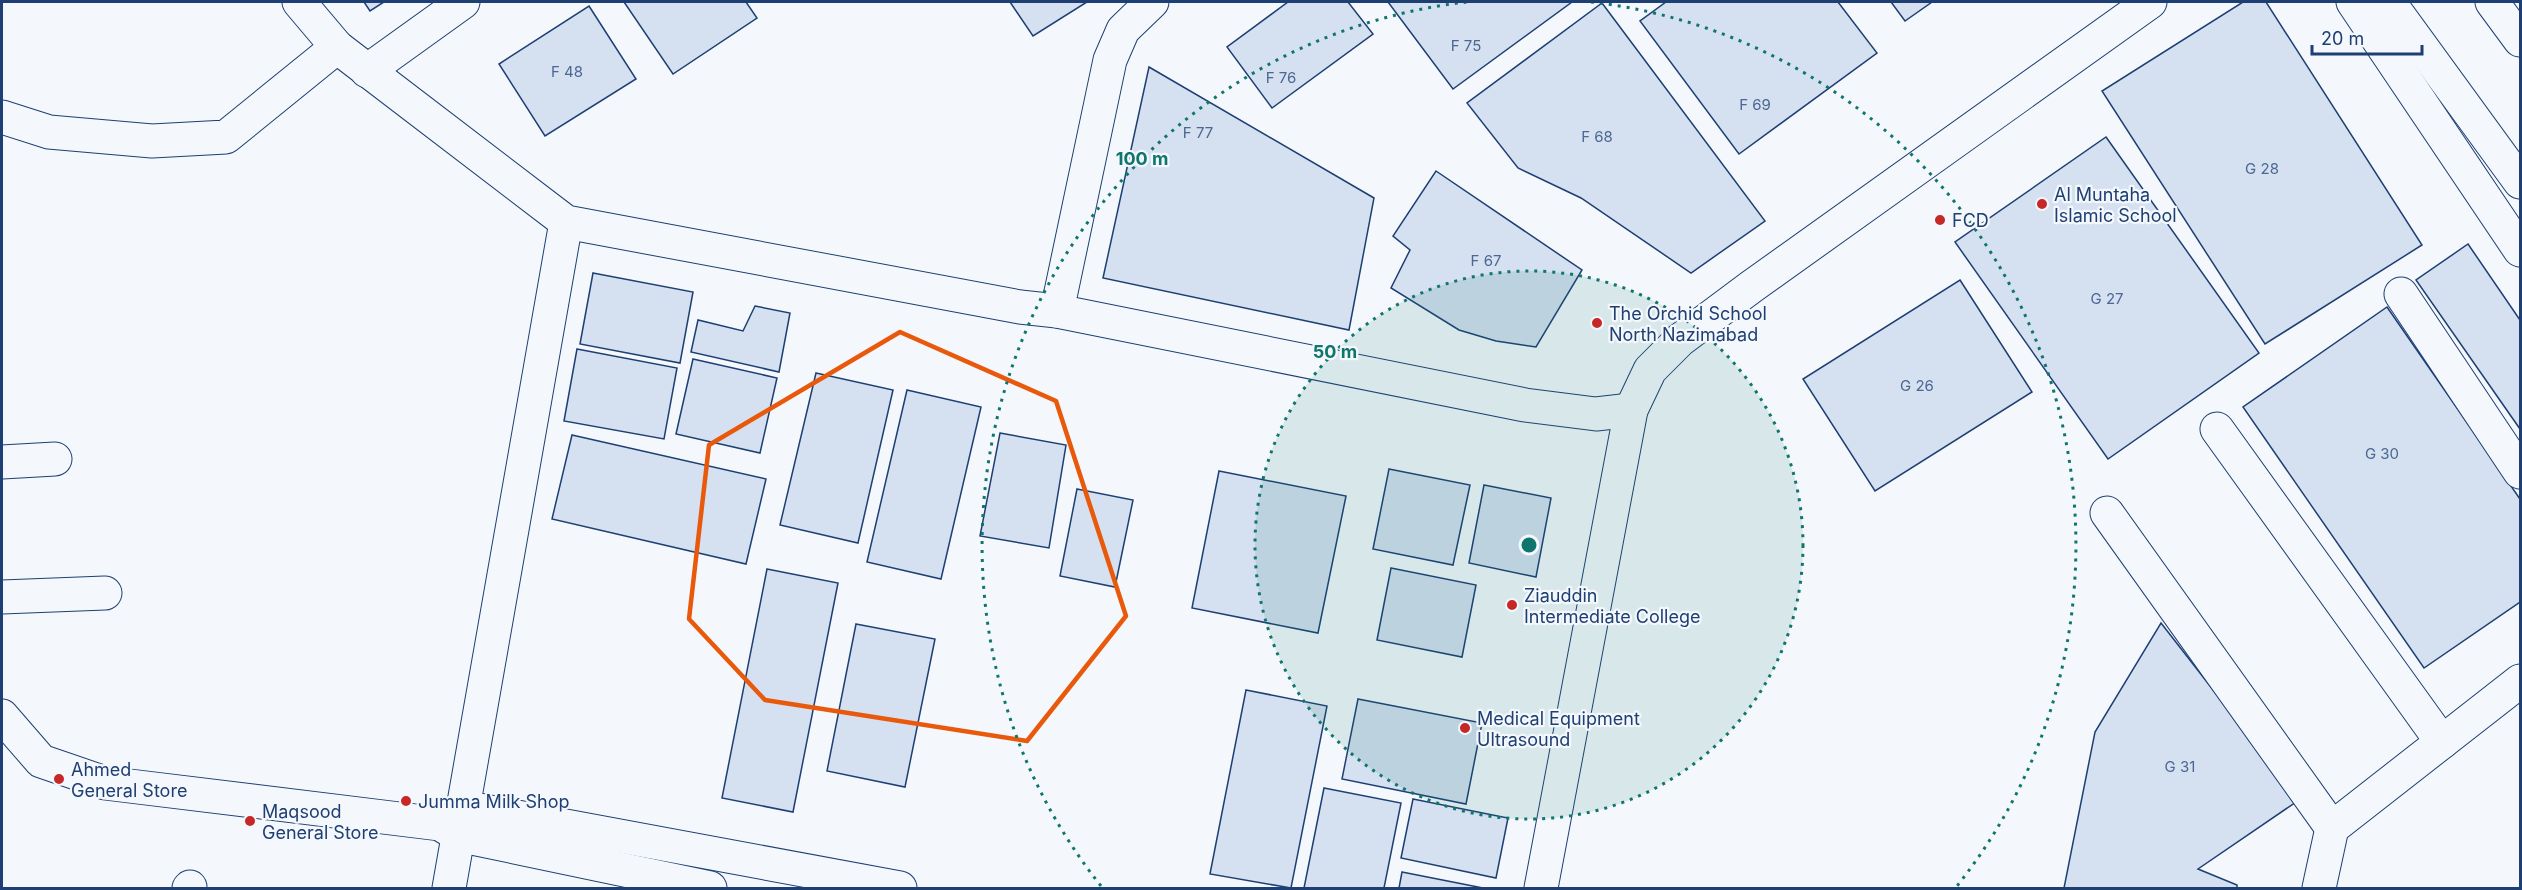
<svg xmlns="http://www.w3.org/2000/svg" width="2522" height="890" viewBox="0 0 2522 890" font-family="Inter,sans-serif">
<rect width="100%" height="100%" fill="#f4f7fb"/>
<!-- building -->
<g fill="#d5e0f0" stroke="#1d3f73" stroke-width="1.5">
<path d="M364 2H384L370 11Z"/>
<path d="M624 2H746L757 18 673 74Z"/>
<path d="M1010 2H1087L1033 36Z"/>
<path d="M1288 2H1348L1373 34 1272 108 1227 47Z"/>
<path d="M1388 2H1572L1453 89Z"/>
<path d="M1666 2H1838L1877 53 1739 154 1640 21Z"/>
<path d="M1891 2H1932L1905 21Z"/>
<path d="M2243 2H2266L2422 245 2265 344 2102 91Z"/>
<path d="M1602 3 1765 221 1691 273 1581 198 1518 168 1467 103Z"/>
<path d="M589 6 636 79 545 136 499 64Z"/>
<path d="M1149 67 1374 198 1349 330 1103 278Z"/>
<path d="M2106 137 2259 353 2108 459 1955 242Z"/>
<path d="M1436 171 1582 270 1536 347 1496 341 1459 330 1391 288 1410 250 1393 236Z"/>
<path d="M2468 244 2520 320V429L2416 280Z"/>
<path d="M593 273 693 292 680 363 580 344Z"/>
<path d="M1960 280 2032 392 1875 491 1803 379Z"/>
<path d="M755 306 790 313 779 372 691 352 698 320 743 331Z"/>
<path d="M2387 307 2520 499V602L2424 668 2243 407Z"/>
<path d="M577 349 677 368 664 439 564 421Z"/>
<path d="M693 359 777 378 760 453 676 434Z"/>
<path d="M816 373 893 390 858 543 780 525Z"/>
<path d="M907 390 981 407 941 579 867 562Z"/>
<path d="M1000 433 1066 445 1049 548 980 536Z"/>
<path d="M572 435 766 479 746 564 552 519Z"/>
<path d="M1389 469 1470 485 1453 565 1373 549Z"/>
<path d="M1219 471 1346 496 1318 633 1192 608Z"/>
<path d="M1484 485 1551 498 1536 577 1469 563Z"/>
<path d="M1077 489 1133 500 1115 587 1060 576Z"/>
<path d="M1391 568 1476 585 1462 657 1377 640Z"/>
<path d="M767 569 838 583 793 812 722 798Z"/>
<path d="M2161 623 2299 800 2198 869 2237 885V888H2064L2095 732Z"/>
<path d="M856 624 935 639 905 787 827 771Z"/>
<path d="M1246 690 1327 706 1291 888 1210 874Z"/>
<path d="M1358 699 1482 723 1466 804 1342 779Z"/>
<path d="M1324 788 1401 803 1384 888H1304Z"/>
<path d="M1413 799 1508 818 1496 878 1401 858Z"/>
<path d="M1402 872 1483 888H1399Z"/>
</g>
<g fill="none" stroke-linecap="round" stroke-linejoin="round">
<defs>
<g id="minor">
<path d="M299 2 337 47 566 222 1020 307 1057 311 1525 405 1596 414 1631 410"/>
<path d="M2353 2 2520 250"/>
<path d="M367 71 463 2"/>
<path d="M2 117 49 132 152 141 226 137 337 47"/>
<path d="M2401 294 2520 472"/>
<path d="M1057 311 1110 60 1123 30 1152 2"/>
<path d="M2217 429 2442 742"/>
<path d="M2 462 55 459"/>
<path d="M2107 513 2332 828"/>
<path d="M2 597 105 593"/>
<path d="M2 716 41 761 105 783 440 824 458 835 710 888"/>
<path d="M446 819 463 807 900 888"/>
<path d="M189 888 190 887"/>
<path d="M449 888 566 222"/>
<path d="M1541 888 1631 410 1650 370 1680 340 1751 287 2150 2"/>
<path d="M2319 888 2332 828 2520 681"/>
</g>
<g id="major">
<path d="M2389 2 2520 182"/>
<path d="M2492 2 2520 40"/>
</g>
</defs>
<!-- minor casing -->
<use href="#minor" stroke="#1d3f73" stroke-width="35"/>
<!-- major casing -->
<use href="#major" stroke="#1d3f73" stroke-width="35"/>
<!-- minor -->
<use href="#minor" stroke="#f4f7fb" stroke-width="33"/>
<!-- major -->
<use href="#major" stroke="#f4f7fb" stroke-width="33"/>
</g>
<!-- marked area -->
<path fill="none" stroke="#e8590c" stroke-width="4.5" stroke-linejoin="round" d="M900 332 1056 401 1126 616 1027 741 765 700 689 619 709 445Z"/>
<!-- distance rings -->
<circle cx="1529" cy="545" r="274" fill="#0f766e" fill-opacity=".12"/>
<g fill="none" stroke="#0f766e" stroke-width="3" stroke-dasharray="3 6">
<circle cx="1529" cy="545" r="274"/>
<path d="M1101 886A547 547 0 0 1 1467 2M1591 2A547 547 0 0 1 1957 886"/>
</g>
<!-- markers -->
<g fill="#c62828" stroke="#f4f7fb" stroke-width="2">
<circle cx="2042" cy="204" r="6"/>
<circle cx="1940" cy="220" r="6"/>
<circle cx="1597" cy="323" r="6"/>
<circle cx="1512" cy="605" r="6"/>
<circle cx="1465" cy="728" r="6"/>
<circle cx="59" cy="779" r="6"/>
<circle cx="406" cy="801" r="6"/>
<circle cx="250" cy="821" r="6"/>
</g>
<g text-anchor="middle" dominant-baseline="central" stroke-width="4.5" stroke-linejoin="round" paint-order="stroke">
<!-- number labels -->
<g font-size="15" fill="#4b6792">
<text x="1466" y="45">F 75</text>
<text x="567" y="71">F 48</text>
<text x="1281" y="77">F 76</text>
<text x="1755" y="104">F 69</text>
<text x="1198" y="132">F 77</text>
<text x="1597" y="136">F 68</text>
<text x="2262" y="168">G 28</text>
<text x="1486" y="260">F 67</text>
<text x="2107" y="298">G 27</text>
<text x="1917" y="385">G 26</text>
<text x="2382" y="453">G 30</text>
<text x="2180" y="766">G 31</text>
</g>
<!-- poi labels -->
<g font-size="18" fill="#1d3f73" stroke="#f4f7fb" text-anchor="start">
<text x="2054" y="194">Al Muntaha<tspan x="2054" dy="21">Islamic School</tspan></text>
<text x="1952" y="220">FCD</text>
<text x="1609" y="313">The Orchid School<tspan x="1609" dy="21">North Nazimabad</tspan></text>
<text x="1524" y="595">Ziauddin<tspan x="1524" dy="21">Intermediate College</tspan></text>
<text x="1477" y="718">Medical Equipment<tspan x="1477" dy="21">Ultrasound</tspan></text>
<text x="71" y="769">Ahmed<tspan x="71" dy="21">General Store</tspan></text>
<text x="418" y="801">Jumma Milk Shop</text>
<text x="262" y="811">Maqsood<tspan x="262" dy="21">General Store</tspan></text>
</g>
</g>
<circle cx="1529" cy="545" r="9" fill="#0f766e" stroke="#f4f7fb" stroke-width="3"/>
<g font-size="18" text-anchor="middle" font-weight="bold" fill="#0f766e" stroke="#f4f7fb" stroke-width="4.5" stroke-linejoin="round" paint-order="stroke">
<text x="1142" y="165">100 m</text>
<text x="1335" y="358">50 m</text>
</g>
<!-- border -->
<rect width="2522" height="890" fill="none" stroke="#1d3f73" stroke-width="6"/>
<!-- scale -->
<path d="M2312 45v9h110v-9" fill="none" stroke="#1d3f73" stroke-width="3"/>
<text x="2321" y="45" font-size="18" fill="#1d3f73" stroke="#f4f7fb" stroke-width="4.5" paint-order="stroke">20 m</text>
</svg>
